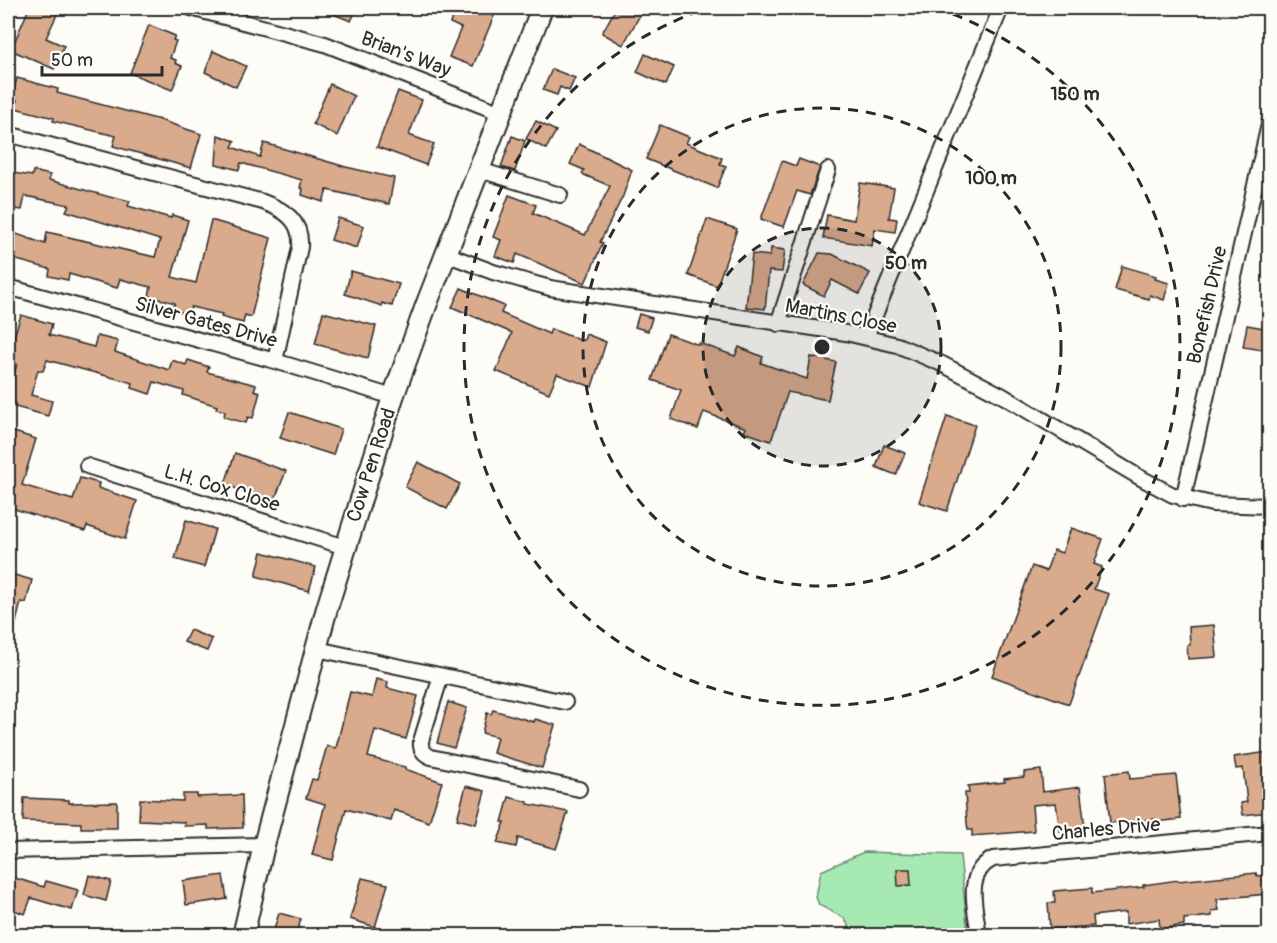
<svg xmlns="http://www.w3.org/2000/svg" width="1277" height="943" viewBox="0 0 1277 943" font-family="Pangolin,sans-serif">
<rect width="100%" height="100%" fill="#fdfcf7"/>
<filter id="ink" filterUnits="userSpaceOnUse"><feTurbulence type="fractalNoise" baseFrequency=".0167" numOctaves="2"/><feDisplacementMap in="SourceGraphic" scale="12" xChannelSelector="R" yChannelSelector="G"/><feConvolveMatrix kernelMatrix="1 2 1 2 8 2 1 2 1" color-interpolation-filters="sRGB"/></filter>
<g filter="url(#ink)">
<!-- green -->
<path fill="#a7e9b3" stroke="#698a6f" stroke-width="1.5" d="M864 852 960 855 968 935H854L844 918 819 905 816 897 821 871Z"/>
<!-- building -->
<g fill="#d9aa8b" stroke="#2b2b2b" stroke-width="1.5">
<path d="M29 8H60L46 38 64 46 54 69 11 50Z"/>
<path d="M318 8H357L351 21Z"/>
<path d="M457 8H474L494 16 473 66 449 57 461 28 450 23Z"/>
<path d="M616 8H644L623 45 602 33Z"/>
<path d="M149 25 175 36 173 40 176 41 170 58 176 60 175 63 182 66 172 90 130 73Z"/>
<path d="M213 51 246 66 236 87 205 72Z"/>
<path d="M645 54 674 67 666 85 637 72Z"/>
<path d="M552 69 575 78 569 91 560 87 557 95 543 90Z"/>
<path d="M17 78 58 89 57 93 160 120 201 134 191 168 113 146 116 136 53 121 54 118 15 108 17 100 11 99Z"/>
<path d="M330 84 354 96 337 136 313 124Z"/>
<path d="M398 91 422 100 409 135 434 144 426 165 377 147Z"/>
<path d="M536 121 556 131 546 149 526 139Z"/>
<path d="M660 125 689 137 686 143 722 158 720 164 726 166 717 188 646 159Z"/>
<path d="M218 135 235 141 232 147 260 157 264 143 346 167 394 178 389 204 327 190 323 202 302 195 303 189 300 188 302 180 241 163 239 170 216 164Z"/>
<path d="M512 136 525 141 515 171 501 167Z"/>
<path d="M579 144 632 170 623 196 600 242 603 243 585 283 517 254 514 263 495 256 501 240 493 237 509 195 536 205 533 213 585 235 610 186 582 174 584 170 570 164Z"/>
<path d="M799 159 820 167 810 195 797 191 784 227 761 219 782 161 796 166Z"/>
<path d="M33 171 50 175 49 180 113 198 114 197 130 201 128 206 171 218 172 215 188 220 172 277 196 283 211 220 271 238 251 317 245 315 243 323 221 317 222 314 191 307 189 314 173 310 175 303 149 296 151 287 120 279 117 288 69 274 68 280 49 276 50 269 13 259 14 256 8 254V231L45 244 47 232 155 257 160 240 66 211 69 205 25 196 22 210 8 208 14 173 32 176Z"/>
<path d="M860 183 894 188 889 218 897 219 895 232 875 229 872 246 823 238 827 215 854 220Z"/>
<path d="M338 218 364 226 357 248 331 240Z"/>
<path d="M707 219 737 229 717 286 688 275Z"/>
<path d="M771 248 785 250 782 272 769 271 765 309 746 307 752 254 770 256Z"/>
<path d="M819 253 832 254 870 273 859 294 832 280 824 296 803 285Z"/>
<path d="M1122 266 1156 276 1155 279 1169 283 1164 300 1150 295 1149 299 1115 290Z"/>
<path d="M351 271 399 284 392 306 382 303V306L345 294Z"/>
<path d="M461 288 504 306 501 313 549 334 551 329 580 340H584L586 334 606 342 592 387 557 374 549 393 496 371 512 333 452 307Z"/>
<path d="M323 312 376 326 368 358 315 344Z"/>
<path d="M639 314 652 318 648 331 635 327Z"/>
<path d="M21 315 52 324 49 335 94 347 97 336 118 341 115 352 169 370 172 360 186 365 188 360 209 367 207 372 256 385 254 390 260 392 253 418 248 417 246 423 224 417 225 411 216 409 217 406 183 395 184 391 154 382 150 394 132 388 133 383 47 360 43 371 38 370 31 395 52 401 48 416 8 405V394L17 364 8 361V355Z"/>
<path d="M1247 325 1269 329V351L1243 347Z"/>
<path d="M668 334 699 345V343L735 356 739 347 763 357 761 363 807 379 811 357 836 362 828 400 788 392 771 441 744 432 746 428 704 412 698 429 671 419 681 390 652 380Z"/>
<path d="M289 412 341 429 333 455 280 438Z"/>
<path d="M947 416 975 425 947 511 919 502Z"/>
<path d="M8 430 36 439 22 485 73 500 80 478 99 483 98 488 137 501 125 539 87 526 85 531 8 507Z"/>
<path d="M884 445 905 453 896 475 876 467Z"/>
<path d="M235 453 286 471 273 504 225 484Z"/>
<path d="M418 462 460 484 447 509 405 487Z"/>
<path d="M186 520 215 529 204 567 175 559Z"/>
<path d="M1071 528 1103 539 1094 564 1102 567 1094 589 1109 594 1069 704 992 676 1032 566 1046 571 1054 550 1062 553Z"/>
<path d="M262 552 316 567 309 591 256 576Z"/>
<path d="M8 573 32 580 26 603 21 602 12 639 8 638Z"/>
<path d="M1214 625 1217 657 1188 659 1187 645H1190L1189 627Z"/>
<path d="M190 630 212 639 207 651 184 642Z"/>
<path d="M376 679 388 682 387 688 418 696 406 739 375 730 368 757 405 767V769L442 782 429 822 394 810 391 821 346 809 333 860 312 855 325 804 306 798 312 779 317 780 327 746 336 748 350 692 372 697Z"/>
<path d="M448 702 467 708 454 748 437 743Z"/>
<path d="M493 710 534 722 535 719 555 725 542 768 493 753 497 737 482 733 487 713 491 714Z"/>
<path d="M1268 752 1269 766V812L1243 815 1241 803 1247 802 1243 768 1236 769 1234 757Z"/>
<path d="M1041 770 1043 792 1080 787 1085 828 1060 831 1056 803 1032 805 1034 831 972 836V830H968L967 823 965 793H969L968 786 1005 782 1004 779 1024 777V772Z"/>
<path d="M1129 771 1130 779 1176 775 1181 819 1156 822V819L1110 823 1105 774Z"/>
<path d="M466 786 485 791 476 824 457 819Z"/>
<path d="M183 794H197V797L242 795 243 828 208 829V825L184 826V822L139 820 140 799 183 801Z"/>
<path d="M509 797 528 802V804L568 812 556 849 518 838 516 847 497 843 505 822H502Z"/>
<path d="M24 798 69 800V803L117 802V828H81V823L23 821Z"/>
<path d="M897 869H910L911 885 898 886Z"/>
<path d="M1256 873 1257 876 1265 875 1267 894 1217 899 1219 910 1212 911V916L1184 919V925L1160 929 1159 919 1126 924V912L1093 916 1094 926 1050 929 1048 903H1055L1054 891 1092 888V893L1144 887 1143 885 1178 880V881Z"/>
<path d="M89 875 111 881 106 901 84 895Z"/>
<path d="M223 875 227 899 186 905 183 881Z"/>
<path d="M12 877 44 887 46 881 78 890 72 910 31 898 25 914 8 908V889Z"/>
<path d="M362 878 388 884 375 927 350 919Z"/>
<path d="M279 913 301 919 296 936H272Z"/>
</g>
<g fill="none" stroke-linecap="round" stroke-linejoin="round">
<defs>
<g id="street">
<path d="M191 8 325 44 501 113"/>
<path d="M8 134 263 202C285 210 302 221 300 247L275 361"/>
<path d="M480 170 560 195"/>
<path d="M446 254 493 272 550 288 846 333 897 345 942 364 1003 396 1139 477 1173 495 1212 504 1270 506"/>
<path d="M8 287 275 361 393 397"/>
<path d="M778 324 828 170"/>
<path d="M866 337 1001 8"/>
<path d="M87 466 345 547"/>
<path d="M1183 499 1270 120"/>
<path d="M317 649 565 702"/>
<path d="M441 676 421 741C420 749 424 754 431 757L579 789"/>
<path d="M8 851 264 845"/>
<path d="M979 936C976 910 963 873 993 859L1270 833"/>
</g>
<path id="secondary" d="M243 936 264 845 327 608 393 397 427 303 542 8"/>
</defs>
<!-- street casing -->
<use href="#street" stroke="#2b2b2b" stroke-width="18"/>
<!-- secondary casing -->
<use href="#secondary" stroke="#2b2b2b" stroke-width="24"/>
<!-- street -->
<use href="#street" stroke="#fdfcf7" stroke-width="14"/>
<!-- secondary -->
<use href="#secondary" stroke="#fdfcf7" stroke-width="20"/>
</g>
</g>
<!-- distance rings -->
<circle cx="822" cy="347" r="119" fill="#2b2b2b" fill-opacity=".12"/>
<g fill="none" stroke="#2b2b2b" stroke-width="3" stroke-dasharray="10 8">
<circle cx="822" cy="347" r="119"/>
<circle cx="822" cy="347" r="239"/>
<path d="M936 8A358 358 0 1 1 708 8"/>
</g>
<g text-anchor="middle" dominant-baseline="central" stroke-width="4.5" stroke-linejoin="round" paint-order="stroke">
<!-- street labels -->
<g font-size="20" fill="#2b2b2b" stroke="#fdfcf7">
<text transform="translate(406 54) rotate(21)">Brian's Way</text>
<text transform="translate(1207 305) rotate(-77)">Bonefish Drive</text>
<text transform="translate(841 316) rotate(11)">Martins Close</text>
<text transform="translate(206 322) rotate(15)">Silver Gates Drive</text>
<text transform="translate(371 465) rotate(-72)">Cow Pen Road</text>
<text transform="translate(222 488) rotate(17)">L.H. Cox Close</text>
<text transform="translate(1106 829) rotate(-5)">Charles Drive</text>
</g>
</g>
<circle cx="822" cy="347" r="9" fill="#2b2b2b" stroke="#fdfcf7" stroke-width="3"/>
<g font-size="18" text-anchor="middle" font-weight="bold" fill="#2b2b2b" stroke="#fdfcf7" stroke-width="4.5" stroke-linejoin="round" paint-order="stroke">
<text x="1075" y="100">150 m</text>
<text x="991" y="184">100 m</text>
<text x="906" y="269">50 m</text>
</g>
<!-- margin -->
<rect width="1277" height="943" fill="none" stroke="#fdfcf7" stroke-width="30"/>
<rect x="15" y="15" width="1247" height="913" fill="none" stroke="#2b2b2b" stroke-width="2" filter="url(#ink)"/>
<!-- scale -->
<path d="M42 66v9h120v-9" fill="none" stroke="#2b2b2b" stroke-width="3"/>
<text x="51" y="66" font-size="18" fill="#2b2b2b" stroke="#fdfcf7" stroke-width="4.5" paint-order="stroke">50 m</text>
</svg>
